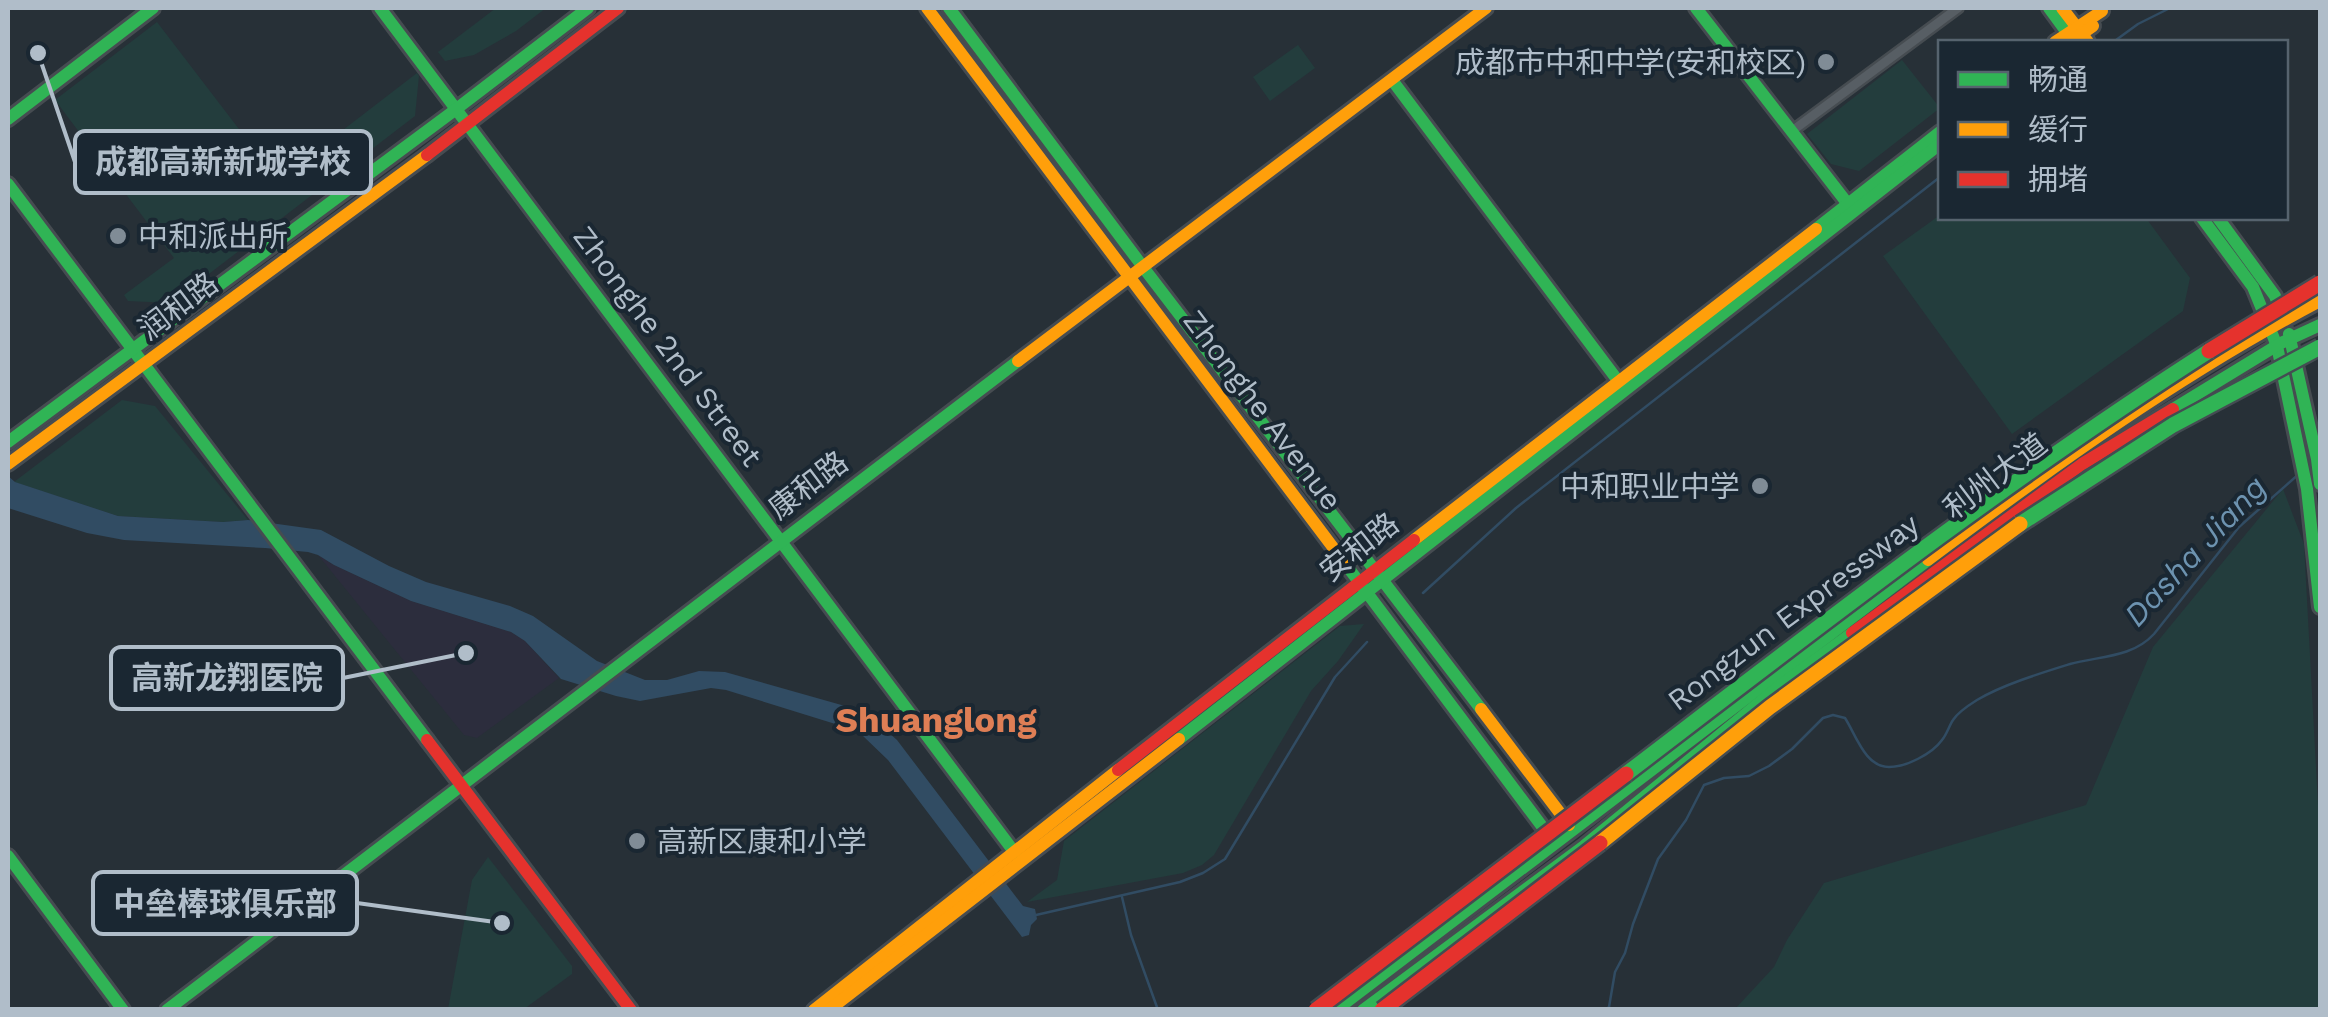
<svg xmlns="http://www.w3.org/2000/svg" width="2328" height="1017" viewBox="0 0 2328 1017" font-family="'Work Sans','Noto Sans SC',sans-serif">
<rect width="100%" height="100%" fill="#273037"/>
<!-- medical -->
<path fill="#2c2d3d" d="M318 555 334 565 411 601 511 632 525 641 559 678 477 738 464 735Z"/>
<!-- green -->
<g fill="#233d3d">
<path d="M496 8H546L516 31 474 55 445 61 438 52Z"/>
<path d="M157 22 278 180 417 73 419 76 415 116 171 303 128 301 124 295 174 258 55 100Z"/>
<path d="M1298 45 1315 68 1270 101 1253 77Z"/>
<path d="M1902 60 1940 108 1859 171 1831 164 1807 134Z"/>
<path d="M1940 215V218H2146L2190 278 2183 311 2012 434 1883 256Z"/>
<path d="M122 400 155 406 248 520 223 522 118 516 14 482Z"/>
<path d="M2283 489 2304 544 2320 842V1009H1735L1774 967 1787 940 1824 883 2086 805 2153 647Z"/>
<path d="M1364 624 1338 661 1311 691 1214 855 1202 865 1183 873 1027 902 1057 880 1064 841 1340 626Z"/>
<path d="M488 857 572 966V974L524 1009H448L472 880Z"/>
</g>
<!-- water -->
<path fill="#314c63" d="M8 476 15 482 118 516 223 522 248 520 321 530 389 566 426 582 510 606 533 616 597 661 645 680H667L699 671 725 672 845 706 880 725 897 740 1023 906 1035 909 1037 919 1031 925 1029 935 1022 937 888 760 863 736 845 727 726 690 711 688 640 701 616 696 561 679 525 641 511 632 411 601 334 565 318 555 308 552 265 548 124 540 87 533 8 508Z"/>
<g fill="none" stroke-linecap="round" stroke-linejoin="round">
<!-- stream -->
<g stroke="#314c63" stroke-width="2.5">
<path d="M2116 40 2138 24 2170 8"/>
<path d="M1423 593 1516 508 1940 177"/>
<path d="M1122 897 1131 935 1158 1010"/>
<path d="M1036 915 1180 882 1203 873 1225 859 1335 677 1367 642"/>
<path d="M1606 1010 1609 1007 1615 972 1625 953 1633 924 1658 859 1686 820 1704 785 1724 778 1749 776 1769 766 1792 749 1823 718 1833 715 1845 718C1856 735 1865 767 1889 767 1906 767 1932 754 1942 740 1947 734 1949 726 1953 720 1958 712 1969 705 1977 700 2002 685 2041 673 2070 664 2099 656 2132 658 2154 634L2239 527 2300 473"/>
</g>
<defs>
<path id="street" d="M1792 131 1958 8"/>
<g id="fast">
<path d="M380 8 1018 857"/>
<path d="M949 8 1146 271 1481 709"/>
<path d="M1696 8 1851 208"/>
<path d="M2049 8 2071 38"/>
<path d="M1392 80 1622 386"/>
<path d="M8 119 153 8"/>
<path d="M8 184 427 740"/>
<path d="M2202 218 2253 287 2277 346 2307 489 2320 607"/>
<path d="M2218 218 2275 296 2282 315"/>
<path d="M1816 229 1940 132"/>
<path d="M2289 334 2317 459 2320 484"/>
<path d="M2173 409 2281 343 2320 325"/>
<path d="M8 442 455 110 588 8"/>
<path d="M1344 562 1553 841"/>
<path d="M1179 739 1940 144"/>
<path d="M8 856 123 1010"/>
<path d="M167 1010 1018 361"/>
<path d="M1336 1010 1928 560"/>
<path d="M1363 1010 1584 846 1781 685 1852 633"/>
</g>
<g id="slow">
<path d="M927 8 1344 562"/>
<path d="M2062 8 2088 42"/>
<path d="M2055 42 2102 11"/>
<path d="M2070 42 2093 26"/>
<path d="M1018 361 1486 8"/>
<path d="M8 464 427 155"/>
<path d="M1414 540 1816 229"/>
<path d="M1928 560C2053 466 2181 374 2320 301"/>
<path d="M1481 709 1569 825"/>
<path d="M814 1010 1118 770"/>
<path d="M829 1010 1179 739"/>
</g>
<g id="jam">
<path d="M427 155 618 8"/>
<path d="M1852 633 2082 464 2173 409"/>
<path d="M427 740 631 1010"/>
<path d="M1118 770 1414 540"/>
</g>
</defs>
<!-- street casing -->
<use href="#street" stroke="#464c51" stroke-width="14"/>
<!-- fast casing -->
<use href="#fast" stroke="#464c51" stroke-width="18"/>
<!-- slow casing -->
<use href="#slow" stroke="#464c51" stroke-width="18"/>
<!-- jam casing -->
<use href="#jam" stroke="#464c51" stroke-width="18"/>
<!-- street -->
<use href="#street" stroke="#575e64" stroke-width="9"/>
<!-- fast -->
<use href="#fast" stroke="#30b455" stroke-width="12"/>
<!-- slow -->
<use href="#slow" stroke="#ff9f0a" stroke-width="12"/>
<!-- jam -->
<use href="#jam" stroke="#e5322d" stroke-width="12"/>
<defs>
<g id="fast-bridge">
<path d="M2020 524 2173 425 2320 347"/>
<path d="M1626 774C1817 628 2007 480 2209 351"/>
</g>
<path id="slow-bridge" d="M1600 843 1770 707 2020 524"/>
<g id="jam-bridge">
<path d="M2209 351 2320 283"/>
<path d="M1316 1010 1626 774"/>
<path d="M1382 1010 1600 843"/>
</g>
</defs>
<!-- fast-bridge casing -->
<use href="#fast-bridge" stroke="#444c52" stroke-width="20" stroke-linecap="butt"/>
<!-- slow-bridge casing -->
<use href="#slow-bridge" stroke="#444c52" stroke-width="20" stroke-linecap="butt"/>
<!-- jam-bridge casing -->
<use href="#jam-bridge" stroke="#444c52" stroke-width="20" stroke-linecap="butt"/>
<!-- fast-bridge -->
<use href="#fast-bridge" stroke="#30b455" stroke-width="15"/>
<!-- slow-bridge -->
<use href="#slow-bridge" stroke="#ff9f0a" stroke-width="15"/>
<!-- jam-bridge -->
<use href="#jam-bridge" stroke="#e5322d" stroke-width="15"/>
</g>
<!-- markers -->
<g fill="#808c96" stroke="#1a2732" stroke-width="4">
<circle cx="1826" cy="62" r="10"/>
<circle cx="118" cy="236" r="10"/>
<circle cx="1760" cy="486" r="10"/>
<circle cx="637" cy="841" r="10"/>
</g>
<g text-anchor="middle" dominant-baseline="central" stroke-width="8" stroke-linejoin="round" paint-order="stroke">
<!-- poi labels -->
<g font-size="30" fill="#b0bdc9" stroke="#1a2732" text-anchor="end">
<text x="1806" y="62">成都市中和中学(安和校区)</text>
<text x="138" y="236" text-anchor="start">中和派出所</text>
<text x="1740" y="486">中和职业中学</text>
<text x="657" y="841" text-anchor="start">高新区康和小学</text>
</g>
<!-- street labels -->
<g font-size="30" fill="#b0bdc9" stroke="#1a2732">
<text transform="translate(178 306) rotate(-37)">润和路</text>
<text transform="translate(668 346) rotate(53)">Zhonghe 2nd Street</text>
<text transform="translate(1263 410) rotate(53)">Zhonghe Avenue</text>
<text transform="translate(1995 476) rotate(-37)">利州大道</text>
<text transform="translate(808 485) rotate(-37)">康和路</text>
<text transform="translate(1359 547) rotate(-38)">安和路</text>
<text transform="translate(1793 612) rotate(-37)">Rongzun Expressway</text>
</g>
<!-- water labels -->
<g font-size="32" font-style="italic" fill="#6d93b0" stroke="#1a2732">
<text transform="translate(2195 551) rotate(-47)">Dasha Jiang</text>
</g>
<!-- quarter labels -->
<g font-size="35" font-weight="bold" fill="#de7e55" stroke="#1a2732">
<text x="936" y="720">Shuanglong</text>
</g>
</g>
<!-- callouts -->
<path fill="none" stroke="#b0bdc9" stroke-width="4" d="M38 53L75 162M466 653L343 678M502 923L357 903"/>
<g fill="#b0bdc9" stroke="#1a2732" stroke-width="4">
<circle cx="38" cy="53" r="10"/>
<circle cx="466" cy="653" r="10"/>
<circle cx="502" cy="923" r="10"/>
</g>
<g fill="#1a2732" stroke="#b0bdc9" stroke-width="4">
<rect x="75" y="131" width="296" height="62" rx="10"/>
<rect x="111" y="647" width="232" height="62" rx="10"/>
<rect x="93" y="872" width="264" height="62" rx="10"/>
</g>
<g font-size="32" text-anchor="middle" font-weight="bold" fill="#b0bdc9">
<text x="223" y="173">成都高新新城学校</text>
<text x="227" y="689">高新龙翔医院</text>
<text x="225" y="915">中垒棒球俱乐部</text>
</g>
<!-- border -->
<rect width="2328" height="1017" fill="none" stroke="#b0bdc9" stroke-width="20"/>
<!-- legend -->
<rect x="1938" y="40" width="350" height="180" fill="#1a2732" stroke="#56636e" stroke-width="2.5"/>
<rect x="1958" y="72" width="50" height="15" fill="#30b455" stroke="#56636e" stroke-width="2.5"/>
<text x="2028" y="90" font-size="30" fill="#b0bdc9">畅通</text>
<rect x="1958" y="122" width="50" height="15" fill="#ff9f0a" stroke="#56636e" stroke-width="2.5"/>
<text x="2028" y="140" font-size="30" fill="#b0bdc9">缓行</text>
<rect x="1958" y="172" width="50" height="15" fill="#e5322d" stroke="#56636e" stroke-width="2.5"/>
<text x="2028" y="190" font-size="30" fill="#b0bdc9">拥堵</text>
</svg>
